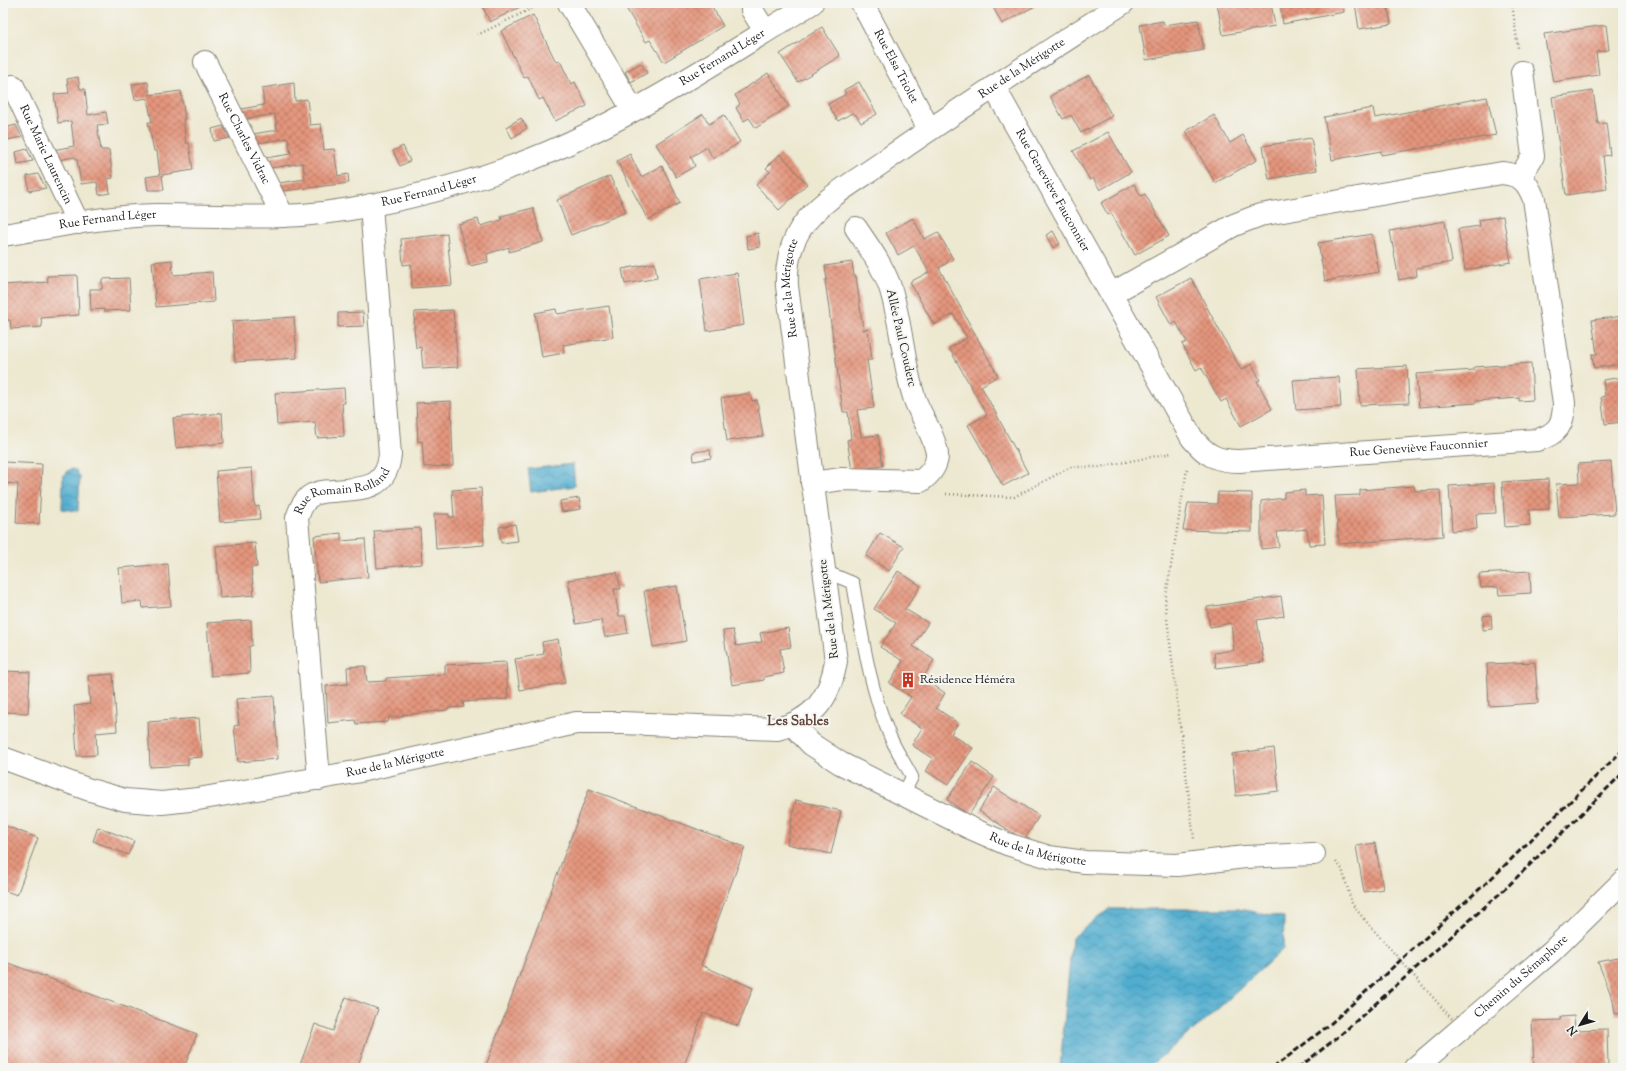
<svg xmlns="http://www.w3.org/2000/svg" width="1626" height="1071" viewBox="0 0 1626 1071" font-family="'Sorts Mill Goudy',serif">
<defs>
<pattern id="water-waves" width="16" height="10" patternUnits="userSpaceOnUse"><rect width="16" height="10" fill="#51adcf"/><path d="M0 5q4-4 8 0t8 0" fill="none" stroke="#428ca7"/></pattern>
<pattern id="building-cross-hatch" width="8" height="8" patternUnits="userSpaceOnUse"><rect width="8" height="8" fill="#e4957d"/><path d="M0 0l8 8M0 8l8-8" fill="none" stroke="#b87966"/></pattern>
</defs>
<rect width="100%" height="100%" fill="#f6f6f2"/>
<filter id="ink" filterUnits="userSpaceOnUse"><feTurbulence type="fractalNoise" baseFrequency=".025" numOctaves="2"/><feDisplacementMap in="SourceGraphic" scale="8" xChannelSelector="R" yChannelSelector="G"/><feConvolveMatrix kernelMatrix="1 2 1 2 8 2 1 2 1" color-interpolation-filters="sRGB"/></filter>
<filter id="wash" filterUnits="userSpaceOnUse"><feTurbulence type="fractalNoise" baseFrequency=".012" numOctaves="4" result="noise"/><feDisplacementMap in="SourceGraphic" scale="16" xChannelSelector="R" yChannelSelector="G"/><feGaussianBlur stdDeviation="0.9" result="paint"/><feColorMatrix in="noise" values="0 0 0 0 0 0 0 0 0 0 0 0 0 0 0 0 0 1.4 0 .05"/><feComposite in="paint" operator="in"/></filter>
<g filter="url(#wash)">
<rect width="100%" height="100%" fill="#ede8d0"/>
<!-- water -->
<g fill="url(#water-waves)" stroke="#366476">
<path d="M573 464 575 486 531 492 528 469Z"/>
<path d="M72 469 76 470 78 475 80 476 78 511 62 509 63 475H66L67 471Z"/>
<path d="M1109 909H1238L1284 917 1283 949 1208 1018 1147 1068H1060L1072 938Z"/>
</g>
<g id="blocks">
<!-- building -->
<g fill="url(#building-cross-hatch)">
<path d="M481 3H520L522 6 490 22Z"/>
<path d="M623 3H704L706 6 710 3 723 26 664 62 650 40 646 42Z"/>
<path d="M991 3H1034L1035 6 1002 24Z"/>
<path d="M1217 3H1271L1275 26 1223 35Z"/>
<path d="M1280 3H1343L1344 12 1283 24Z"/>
<path d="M1355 3H1387L1391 24 1359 29Z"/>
<path d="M533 15 556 62 560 61 571 84 575 82 587 106 555 121 543 98 539 100 528 76 524 78 501 31Z"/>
<path d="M1198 20 1204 50 1146 60 1140 25 1163 21 1164 25Z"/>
<path d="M1606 25 1609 50 1596 52 1599 75 1553 82 1544 34Z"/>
<path d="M822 27 840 56 798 82 780 54Z"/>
<path d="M641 63 647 73 631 82 625 72Z"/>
<path d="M768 73 789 106 756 128 749 118 744 121 736 108 740 104 735 95Z"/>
<path d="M1089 75 1112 116 1081 133 1071 115 1063 119 1050 96Z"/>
<path d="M78 77 80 89H85L88 115 106 112 108 124 97 125 101 150H109L113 178 108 179 110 193 99 195 97 182 81 184 77 159H76L75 157 58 160 53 150 74 146 71 121 58 123 54 94 69 93 67 79Z"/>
<path d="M148 82 150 95 181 91 185 119H183L186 143H189L193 170 162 175 164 190H148L146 177 160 175 157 151H154L148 122H152L147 98 135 100 132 84Z"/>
<path d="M859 82 877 114 861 123 856 115 852 113 838 121 828 104 846 94 844 90Z"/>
<path d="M294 83 295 101 307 99 310 125 321 124 324 150 334 149 338 176 348 174 349 183 283 191 279 183 305 179 303 163 271 168 265 158 291 154 288 138 258 143 253 134 277 130 275 114 245 119 241 109 264 105 262 88Z"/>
<path d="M1593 91 1598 124 1606 123 1610 155 1603 156 1607 189 1566 195 1552 97Z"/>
<path d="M1487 97 1496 135 1381 155V151L1332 160 1324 117 1373 108 1375 118Z"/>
<path d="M703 114 709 124 724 115 740 142 713 159 707 147 691 157 695 166 676 177 656 144Z"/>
<path d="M1214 115 1230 143 1243 135 1257 160 1215 183 1186 131Z"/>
<path d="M521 118 527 128 512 138 506 127Z"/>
<path d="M16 125 22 137 7 140 4 128Z"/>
<path d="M223 126 230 138 214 141 212 129Z"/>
<path d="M1108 132 1131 172 1100 190 1093 178 1090 180 1073 151Z"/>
<path d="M1311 138 1317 170 1269 179 1263 146Z"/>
<path d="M403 146 410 161 400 166 393 151Z"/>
<path d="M27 149 33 161 18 164 16 152Z"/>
<path d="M630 154 641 177 662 166 680 203 648 220 617 161Z"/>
<path d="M780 154 807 184 779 210 756 185 770 172 766 168Z"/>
<path d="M38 174 46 188 29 191 27 176Z"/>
<path d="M610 176 626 212 571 235 557 200Z"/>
<path d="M1134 184 1141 196 1145 194 1169 236 1135 255 1111 213 1108 215 1101 203Z"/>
<path d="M533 208 543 242 509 252V247L487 254 488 262 470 266 458 224 478 219 480 226 502 220 501 216Z"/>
<path d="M1503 216 1511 262 1465 270 1458 229 1480 226 1479 220Z"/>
<path d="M913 218 924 239 938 232 953 259 939 268 998 376 981 386 1028 473 1003 486 968 425 987 415 949 348 967 338 953 314 934 325 910 282 929 272 914 246 898 255 886 233Z"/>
<path d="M1445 221 1452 262 1416 268 1417 276 1399 280 1390 231Z"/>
<path d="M1053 231 1060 244 1053 248 1046 235Z"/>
<path d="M758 233 760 247 748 249 746 236Z"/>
<path d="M447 234 452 285 412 288 411 264 403 265 401 239Z"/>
<path d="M1372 234 1379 272 1325 281 1318 243Z"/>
<path d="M172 260 173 275 212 272 214 302 156 307 152 262Z"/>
<path d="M852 262 854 276H856L863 330 868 329 870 344 872 360H867L874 408 857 410 861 437 878 435 883 466 852 470 847 440 851 439 848 412H843L825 280H827L825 266Z"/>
<path d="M655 263 657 278 625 284 622 269Z"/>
<path d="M737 273 744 325 707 331 700 279Z"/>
<path d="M77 275 79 315 41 318 42 327 11 329 10 320 3 321V285L48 282 47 276Z"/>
<path d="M129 278 131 310 104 311V309L91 310 90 289H102V279Z"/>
<path d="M1191 278 1241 370 1252 364 1260 380 1257 381 1272 409 1241 426 1226 399 1221 402 1201 367 1196 370 1182 344 1187 342 1176 322 1171 325 1156 297Z"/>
<path d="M609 306 613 337 563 345 564 353 542 357 535 313 556 309 557 314Z"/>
<path d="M453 310 458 367 423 369 421 347 416 348 414 328 415 312Z"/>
<path d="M363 312 364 326 338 327V313Z"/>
<path d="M1623 316V364L1594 368 1592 354H1597L1592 320Z"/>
<path d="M294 317 297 358 235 362 232 321Z"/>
<path d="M1531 363 1533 400 1519 401V398L1476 401V403L1419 407 1416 374 1474 370V367Z"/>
<path d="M1407 366 1409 403 1360 405 1358 369Z"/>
<path d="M1339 377 1341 407 1296 410 1293 380Z"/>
<path d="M1623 377V422L1605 424 1601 397 1605 396 1603 380Z"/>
<path d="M344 388 345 403H342L344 436 317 438 315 422 277 425 275 393Z"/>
<path d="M750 393 752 401 757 400 763 436 727 441 721 398Z"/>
<path d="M451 401 453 466 424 467 422 441 418 442 416 403Z"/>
<path d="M222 413 224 443 176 448 173 418Z"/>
<path d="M710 450 711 458 694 461 693 452Z"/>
<path d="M3 462 42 464 39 524 16 523 18 484 3 483Z"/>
<path d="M1611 462 1615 514 1559 517 1556 484 1579 483 1578 464Z"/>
<path d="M252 468 255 507 259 506 260 519 220 522 216 471Z"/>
<path d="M1548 479 1549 509 1529 510 1530 525 1505 527 1502 482Z"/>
<path d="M1494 483 1496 513 1476 514 1477 529 1452 531 1449 486Z"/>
<path d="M1414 486 1415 491 1440 490 1443 536 1339 544 1335 496 1360 495V490Z"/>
<path d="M481 488 484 545 436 549 434 514H449V517H454L452 490Z"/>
<path d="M1305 490V496L1322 495 1325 544 1309 545 1307 529 1277 532 1279 547 1261 549V501L1284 498V492Z"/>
<path d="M1218 492 1252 493V532L1183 530 1188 503 1217 504Z"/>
<path d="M579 498 581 509 562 512 560 501Z"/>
<path d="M515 524 518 541 501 543 499 527Z"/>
<path d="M420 528 422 564 377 568 374 531Z"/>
<path d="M341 533V541L365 539 368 577 318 582 314 536Z"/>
<path d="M880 533 904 547 889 571 866 556Z"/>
<path d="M255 543 257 567H251L254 595 220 598 216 546Z"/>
<path d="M3 550H5L4 577H3Z"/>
<path d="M168 564 171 606 143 608 142 601 122 603 119 568Z"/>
<path d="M898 571 921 586 905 609 928 623 913 646 934 660 923 678 945 693 936 708 958 723 951 734 973 748 948 785 926 771 933 759 912 745 922 728 900 714 911 697 889 683 903 661 880 647 896 623 874 609Z"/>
<path d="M1530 571 1531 593 1499 595 1498 587 1481 588 1479 574Z"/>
<path d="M617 572 621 589H614L619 616H625L628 633 605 637 601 620 576 624 568 580Z"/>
<path d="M677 586 686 641 653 647 644 591Z"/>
<path d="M1281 596 1284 616 1257 620 1264 662 1216 668 1214 653 1234 650 1231 623 1210 627 1207 607Z"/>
<path d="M1491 615 1492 629 1483 630V616Z"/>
<path d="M251 620 252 646H249L250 673 211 676 207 623Z"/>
<path d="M788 628 791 647 780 649 784 673 764 677V680L732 685 723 631 733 630 736 646 762 642 760 633Z"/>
<path d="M558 639 565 683 520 690 515 659 544 654 542 642Z"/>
<path d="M506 662 508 699 463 702 464 707 448 708 447 710 402 715 403 717H389L388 722 356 724 355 720 328 723 326 686 348 684 347 667 365 666 367 682 386 681V678L445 674V665Z"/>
<path d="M1535 662 1538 703 1489 706 1487 664Z"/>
<path d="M3 671 30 672 28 713 3 712Z"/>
<path d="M113 674 117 731 96 733 97 755 77 756 74 706 90 704 88 676Z"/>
<path d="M274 696 278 759 238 762 234 726 239 725 236 699Z"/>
<path d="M199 718 202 757 188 758V765L150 767 148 722Z"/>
<path d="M1274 748 1279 791 1236 796 1232 754Z"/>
<path d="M972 762 994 777 969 815 947 800Z"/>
<path d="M994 787 1039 816 1024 840 979 811Z"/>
<path d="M589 789 745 847 701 965 753 988 738 1026 703 1013 683 1068H485Z"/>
<path d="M796 800 841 811 831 854 787 844Z"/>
<path d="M3 825 38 838 17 895 3 890Z"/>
<path d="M98 827 134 841 128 855 93 841Z"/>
<path d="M1375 843 1383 889 1364 892 1356 846Z"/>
<path d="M1623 957V1013L1615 1014 1613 1000 1598 962Z"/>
<path d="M3 961 197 1034 184 1068H3Z"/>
<path d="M346 997 378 1009 357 1068H307L300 1065 315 1024 333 1031Z"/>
<path d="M1574 1016 1575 1030 1607 1029 1608 1065 1595 1066V1068H1534L1532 1021 1560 1020 1561 1017Z"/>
</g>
</g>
</g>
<g filter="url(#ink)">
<use href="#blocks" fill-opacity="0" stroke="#848276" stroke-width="1"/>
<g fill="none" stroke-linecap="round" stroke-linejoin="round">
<defs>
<path id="service" d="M824 571 853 583C862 634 869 686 889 734 895 749 905 763 912 777L903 795"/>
<g id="minor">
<path d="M569 3 633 110"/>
<path id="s1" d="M862 3 929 129"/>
<path d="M752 10 765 31"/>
<path id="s2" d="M205 62 283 216"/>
<path id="s3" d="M13 86 78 223"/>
<path id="s4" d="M994 87 1192 438C1206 455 1216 461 1239 461L1537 440C1558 434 1564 424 1564 403L1534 199C1527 181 1521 175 1502 173L1260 215 1234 225 1111 294"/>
<path d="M1520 177 1533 156 1522 72"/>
<path id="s5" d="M3 235C54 227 105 216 157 215 199 215 240 218 282 216 312 215 343 211 372 205 433 193 493 176 549 152 642 112 726 55 812 3"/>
<path d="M812 483 842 479 921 481C929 475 936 468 937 457 938 442 920 414 915 400 902 362 902 321 889 284 881 263 868 246 856 228"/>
<path id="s6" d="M793 725 811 744 840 763 968 827 1007 844 1049 857 1085 862 1177 865 1245 857 1314 854"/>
<path id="s7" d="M3 758 87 789 125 800 162 803 198 799 355 772 576 723H622L777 729C814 720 830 698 836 661L787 286C786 267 790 245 801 228 820 200 855 182 883 162 961 107 1043 55 1123 3"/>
<path id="s8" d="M319 779 297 518C300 510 302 503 309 497 316 492 325 491 333 491 362 488 386 491 390 455L371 205"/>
<path id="s9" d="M1415 1068 1552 951 1623 881"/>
</g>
</defs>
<!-- service casing -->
<use href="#service" stroke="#848276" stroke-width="14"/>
<!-- minor casing -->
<use href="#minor" stroke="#848276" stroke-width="24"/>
<!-- path -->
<g stroke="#848276" stroke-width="2.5" stroke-dasharray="1 3" stroke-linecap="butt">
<path d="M1512 3 1518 48"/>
<path d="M477 35 543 3"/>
<path d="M1187 469 1165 602 1194 839"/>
<path d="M946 494 1014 497 1071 467H1099L1172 453"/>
<path d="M1336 862 1342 869 1352 904 1364 919"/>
</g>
<!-- service -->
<use href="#service" stroke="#fff" stroke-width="12"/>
<!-- minor -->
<use href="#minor" stroke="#fff" stroke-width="22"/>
<!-- rail -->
<g stroke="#1c1c1c" stroke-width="3" stroke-dasharray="6 3" stroke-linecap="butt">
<path d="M1273 1068 1329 1025 1495 875 1623 750"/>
<path d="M1298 1068 1338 1037 1506 888 1623 773"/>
</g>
<!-- path-bridge -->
<path stroke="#848276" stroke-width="2.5" stroke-dasharray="1 3" stroke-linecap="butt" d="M1364 919 1452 1019"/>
</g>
</g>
<!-- icons -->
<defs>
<symbol id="building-bare" viewBox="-9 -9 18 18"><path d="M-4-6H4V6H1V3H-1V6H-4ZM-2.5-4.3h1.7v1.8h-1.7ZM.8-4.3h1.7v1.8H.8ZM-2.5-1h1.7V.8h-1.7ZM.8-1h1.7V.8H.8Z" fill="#c8321e" stroke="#f6f6f2" stroke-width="2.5" paint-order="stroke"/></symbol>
</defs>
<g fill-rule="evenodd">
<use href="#building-bare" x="897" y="669" width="22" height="22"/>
</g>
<g text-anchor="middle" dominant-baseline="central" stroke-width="4" stroke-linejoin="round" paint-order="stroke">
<!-- street labels -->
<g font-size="12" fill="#1c1c1c" stroke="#f6f6f2">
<text stroke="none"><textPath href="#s5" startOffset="754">Rue Fernand Léger</textPath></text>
<text stroke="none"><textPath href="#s1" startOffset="72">Rue Elsa Triolet</textPath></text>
<text stroke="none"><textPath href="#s7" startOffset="1598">Rue de la Mérigotte</textPath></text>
<text stroke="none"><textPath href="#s2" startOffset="86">Rue Charles Vidrac</textPath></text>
<text stroke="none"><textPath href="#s3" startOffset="76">Rue Marie Laurencin</textPath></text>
<text stroke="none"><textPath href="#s4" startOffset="119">Rue Geneviève Fauconnier</textPath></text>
<text stroke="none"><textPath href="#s5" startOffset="430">Rue Fernand Léger</textPath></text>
<text stroke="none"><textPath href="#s5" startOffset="106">Rue Fernand Léger</textPath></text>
<text stroke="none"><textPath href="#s7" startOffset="1262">Rue de la Mérigotte</textPath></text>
<text transform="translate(901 338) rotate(77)">Allée Paul Couderc</text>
<text stroke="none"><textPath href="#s4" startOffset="638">Rue Geneviève Fauconnier</textPath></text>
<text stroke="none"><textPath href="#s8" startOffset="320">Rue Romain Rolland</textPath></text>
<text transform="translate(829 609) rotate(-97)">Rue de la Mérigotte</text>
<text stroke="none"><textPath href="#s7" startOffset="403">Rue de la Mérigotte</textPath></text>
<text stroke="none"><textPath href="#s6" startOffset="278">Rue de la Mérigotte</textPath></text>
<text stroke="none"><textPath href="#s9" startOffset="140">Chemin du Sémaphore</textPath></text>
</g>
<!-- poi labels -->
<g font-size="12" fill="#1c1c1c" stroke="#f6f6f2" text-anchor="start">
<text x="920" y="680">Résidence Héméra</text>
</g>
<!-- quarter labels -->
<g font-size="14" font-weight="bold" fill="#62463e" stroke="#f6f6f2">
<text x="798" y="722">Les Sables</text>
</g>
</g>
<!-- margin -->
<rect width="1626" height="1071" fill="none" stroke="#f6f6f2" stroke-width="16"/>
<!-- north arrow -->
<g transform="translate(1580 1025) rotate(233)" stroke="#f6f6f2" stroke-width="3" paint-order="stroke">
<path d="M0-3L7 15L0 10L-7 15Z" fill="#1c1c1c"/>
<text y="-6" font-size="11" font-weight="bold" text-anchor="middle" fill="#1c1c1c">N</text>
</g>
</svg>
